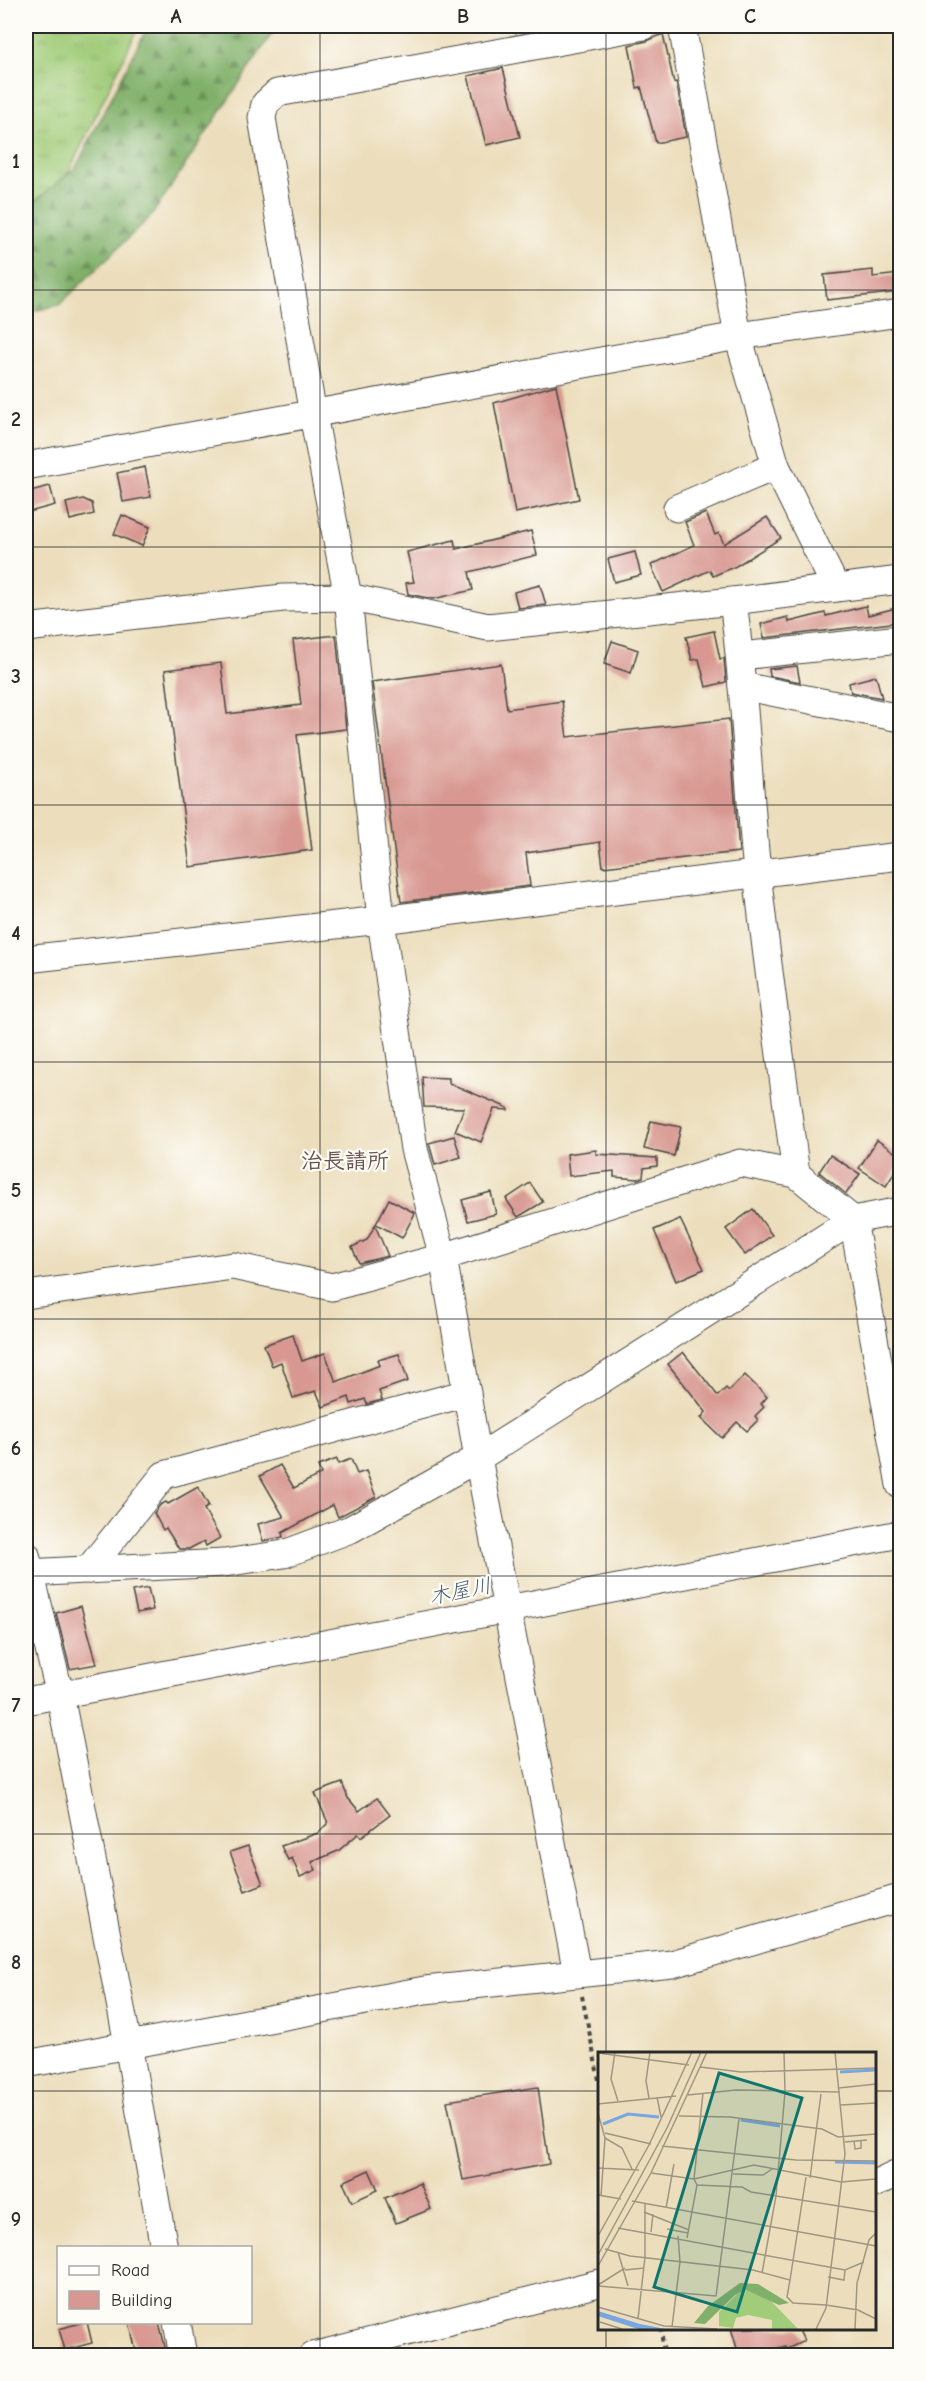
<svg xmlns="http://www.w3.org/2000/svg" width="926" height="2381" viewBox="0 0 926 2381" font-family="'Comic Neue','Klee One',sans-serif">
<defs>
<pattern id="grass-tufts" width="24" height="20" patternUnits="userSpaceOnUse" patternTransform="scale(1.5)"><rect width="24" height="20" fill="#a1cc79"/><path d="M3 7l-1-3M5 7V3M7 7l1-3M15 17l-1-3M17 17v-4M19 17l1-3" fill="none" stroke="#8baf69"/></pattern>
<pattern id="forest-firs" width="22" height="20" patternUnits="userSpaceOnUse" patternTransform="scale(1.5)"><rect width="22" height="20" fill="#80b069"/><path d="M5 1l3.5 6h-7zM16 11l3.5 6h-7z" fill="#698f57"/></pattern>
</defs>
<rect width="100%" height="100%" fill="#fdfcf7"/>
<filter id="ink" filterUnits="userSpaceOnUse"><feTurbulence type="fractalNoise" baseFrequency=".0167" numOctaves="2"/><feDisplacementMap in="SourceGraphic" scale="12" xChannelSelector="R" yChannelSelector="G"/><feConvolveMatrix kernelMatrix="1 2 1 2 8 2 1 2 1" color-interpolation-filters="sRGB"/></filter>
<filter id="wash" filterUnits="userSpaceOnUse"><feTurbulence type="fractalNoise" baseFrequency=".008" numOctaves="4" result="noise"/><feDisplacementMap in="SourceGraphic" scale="24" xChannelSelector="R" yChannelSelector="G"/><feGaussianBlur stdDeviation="1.35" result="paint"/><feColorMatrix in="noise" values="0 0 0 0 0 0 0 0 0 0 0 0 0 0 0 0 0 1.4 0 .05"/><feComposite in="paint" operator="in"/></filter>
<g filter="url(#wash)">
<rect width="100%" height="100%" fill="#ecdebc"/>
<!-- grass -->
<path fill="url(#grass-tufts)" stroke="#667c52" stroke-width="1.5" d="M26 26H139L67 175 26 209Z"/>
<!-- forest -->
<path fill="url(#forest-firs)" stroke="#566e4a" stroke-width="1.5" d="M148 26H277L152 215 59 305 26 313V209L76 167Z"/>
<g id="blocks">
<!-- building -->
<g fill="#d89891">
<path d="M663 34 674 83 676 82 677 85 686 137 656 143 641 87 637 88 629 45 647 41Z"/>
<path d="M503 68 520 137 486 145 468 76Z"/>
<path d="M873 270V277L900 274V292L827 300 824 275Z"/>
<path d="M556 385 579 499 515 513 494 403Z"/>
<path d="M145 467 151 497 123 502 117 473Z"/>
<path d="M50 486 55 505 29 512 26 492Z"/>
<path d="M83 499 92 503 94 514 70 520 66 503Z"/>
<path d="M706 513 715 535 719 533 724 544 767 517 781 538 736 566 713 576 710 570 663 592 651 565 694 545 685 522Z"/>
<path d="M122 515 150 527 142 546 114 534Z"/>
<path d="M531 531 537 555 469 572 473 590 433 599 408 594 406 583 414 582 407 552 454 540 456 549Z"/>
<path d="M635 552 641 575 614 582 608 559Z"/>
<path d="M540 585 546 605 518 608 514 592Z"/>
<path d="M866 606 868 615 900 607V622L764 638 761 624 788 617 789 622 825 613 826 616Z"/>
<path d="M714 631 720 659 724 658 726 682 706 687 699 659 692 660 686 637Z"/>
<path d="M336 635 346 729 297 735 312 850 190 867 165 670 221 663 227 714 301 705 293 640Z"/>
<path d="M612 641 638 650 631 673 604 664Z"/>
<path d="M501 664 507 709 562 701 567 737 729 719 739 852 603 867 600 842 526 853 530 886 401 902 372 682Z"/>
<path d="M797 666 800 682 770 676 769 669Z"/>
<path d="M876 676 882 698 851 692 849 683Z"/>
<path d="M422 1077 449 1078V1083L508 1108V1110L494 1109 481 1142 455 1131 464 1108 424 1107Z"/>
<path d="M651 1121 681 1127 674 1156 644 1149Z"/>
<path d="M454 1136 461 1157 435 1165 429 1143Z"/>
<path d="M877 1140 900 1156V1164L886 1186 859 1168Z"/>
<path d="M596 1150V1154L657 1158V1166L644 1168 643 1177 638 1179 614 1177V1171L569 1176 567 1154Z"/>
<path d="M830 1155 860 1174 846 1194 819 1172Z"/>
<path d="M530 1183 543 1202 518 1217 506 1199Z"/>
<path d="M491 1192 496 1214 468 1221 462 1200Z"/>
<path d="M389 1199 415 1213 402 1238 376 1224Z"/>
<path d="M753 1209 772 1235 745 1255 726 1229Z"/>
<path d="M680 1219 704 1269 676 1281 654 1230Z"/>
<path d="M375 1225 388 1256 359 1263 352 1247 367 1240Z"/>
<path d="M293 1335 302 1361 325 1353 336 1382 380 1365 378 1360 399 1354 408 1381 379 1391 382 1400 367 1404 365 1399 351 1404 349 1397 323 1407 316 1391 293 1398 281 1362 272 1366 264 1345Z"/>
<path d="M683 1352 718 1396 726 1388 729 1391 745 1375 767 1397 761 1404 764 1407 755 1416 758 1420 747 1431 737 1422 722 1438 701 1418 706 1412 668 1364Z"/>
<path d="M337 1459 338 1464 351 1459 357 1474 366 1471 376 1497 338 1517 333 1505 282 1533 283 1537 263 1541 258 1524 284 1517 260 1476 280 1465 294 1488 321 1474 318 1466Z"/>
<path d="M198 1487 209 1506 204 1509 220 1538 206 1546 204 1541 189 1549H179L166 1528 163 1530 154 1513 160 1505 166 1502 168 1504Z"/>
<path d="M148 1588 153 1610 137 1613 132 1591Z"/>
<path d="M81 1606 97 1664 70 1669 56 1613Z"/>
<path d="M342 1783 348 1798 359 1811 377 1798 390 1815 361 1837 358 1834 338 1851 312 1862 316 1870 300 1877 292 1858 288 1860 281 1846 318 1833 328 1823 315 1793Z"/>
<path d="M248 1846 263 1884 245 1891 230 1852Z"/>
<path d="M538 2087 549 2164 463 2180 447 2101Z"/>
<path d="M369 2170 378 2190 352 2202 343 2182Z"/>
<path d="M420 2183 431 2209 396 2223 385 2198Z"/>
<path d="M83 2322H87L92 2343 65 2350 59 2329Z"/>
<path d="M129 2322H159L167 2355H137Z"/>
<path d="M731 2328H798L804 2341 787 2349 785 2346 753 2355H739Z"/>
</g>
</g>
</g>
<g filter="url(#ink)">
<use href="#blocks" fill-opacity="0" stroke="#484641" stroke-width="1.5"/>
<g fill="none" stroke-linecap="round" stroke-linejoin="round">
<defs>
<g id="minor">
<path d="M682 26 738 336 776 466 836 588"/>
<path d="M26 466 738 336 900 313"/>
<path d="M677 508 776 466"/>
<path d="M733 601C745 691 748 782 757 872 768 973 783 1074 796 1174"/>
<path d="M26 628 283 598 348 597 488 627 733 601 900 580"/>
<path d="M741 656 900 639"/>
<path d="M742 686 900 718"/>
<path d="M26 959 381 920 900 856"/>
<path d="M26 1295 233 1266 332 1287 443 1257 740 1163 796 1174 853 1220 900 1485"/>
<path d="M26 1555 60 1695 128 2044 164 2248"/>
<path d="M88 1570 164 1475 467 1393"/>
<path d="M26 1573 224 1563 284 1554 351 1529 478 1458 853 1220 900 1211"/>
<path d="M26 1701 900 1534"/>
<path d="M577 1973 478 1458 443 1257 414 1149 381 920 348 597 313 415 262 118 265 104 277 93 644 26"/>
<path d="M26 2064 425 1990 672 1964 900 1898"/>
<path d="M874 2184 900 2172"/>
<path d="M177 2322 183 2356"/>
<path d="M313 2356 599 2283"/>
</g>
</defs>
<!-- minor casing -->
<use href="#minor" stroke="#484641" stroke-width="29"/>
<!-- path -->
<g stroke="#484641" stroke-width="4" stroke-dasharray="4.5 4.5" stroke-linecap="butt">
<path d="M582 1996 599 2080"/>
<path d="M661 2328 664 2356"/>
</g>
<!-- minor -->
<use href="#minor" stroke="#fff" stroke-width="27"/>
</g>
</g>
<!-- grid -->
<path fill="none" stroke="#2b2b2b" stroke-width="1.5" stroke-opacity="0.55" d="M320 26V2356M606 26V2054M26 290H900M26 547H900M26 805H900M26 1062H900M26 1319H900M26 1576H900M26 1834H900M26 2091H599M874 2091H900M606 2328V2356"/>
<g text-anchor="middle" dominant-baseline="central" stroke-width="4.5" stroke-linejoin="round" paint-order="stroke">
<!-- water labels -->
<g font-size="21" font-style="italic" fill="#495c74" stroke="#fdfcf7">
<text transform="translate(460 1591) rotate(-11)">木屋川</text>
</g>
<!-- quarter labels -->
<g font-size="22" font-weight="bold" fill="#68514f" stroke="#fdfcf7">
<text x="345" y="1161">治長請所</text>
</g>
</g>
<!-- overview -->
<g transform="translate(598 2052)">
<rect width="278" height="278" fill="#ecdebc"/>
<path d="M148 238 172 248 200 277H174V268L150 263 138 266 135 276 121 274V260L138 243Z" fill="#a1cc79"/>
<path d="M142 231 160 232 191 251 181 253 148 238 137 243 107 272 96 271 110 254Z" fill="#80b069"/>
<path d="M0 259 42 272 68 277H40L0 264Z" fill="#77a6e1"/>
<path fill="none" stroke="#77a6e1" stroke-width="3" d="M242 20 277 18M143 68 182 74M5 72 30 62 61 65M237 110 278 111"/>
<path fill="none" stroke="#9f9682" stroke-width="1.5" d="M17 0 13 27 20 49M0 1 91 13M102 15 143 20 278 16M241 36 278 32M105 41 96 127 99 133 144 135 153 140 278 160M90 43 138 38 242 40M59 45 63 65M51 46 48 29 52 0M0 52 78 44M243 53 278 51M0 61 7 86 3 144M81 64 132 65 224 77 240 85 278 82M7 81 53 92M7 86 24 96 34 117M256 89 257 97 263 96V88M247 90 269 88M64 94 198 108 278 109M0 116 41 118M53 121 96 127 156 113 243 130 278 127M135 122 165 123 174 117M212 126 223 42M0 143 23 147M34 149 278 194M68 156 76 112M46 160 91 178M20 176 247 218 266 210M69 177 90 181M53 180 55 162M0 184 51 93 94 0M89 186 99 133M7 197 32 204 155 218 192 228 189 245 195 251 228 253M20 200 30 234M0 203 69 76 103 0M0 214 53 121 109 0M27 218 46 216M164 221 178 144 187 40 186 0M230 225 246 228 247 218M192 228 208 125M0 233 27 216M0 234 118 244 141 67M228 253 260 258 278 267M0 255 66 274 119 277M40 267 47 205V152M2 270 24 277M74 275 82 210 80 184M218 277 228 256 247 102 237 0M257 277 259 231 271 188 278 181"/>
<path fill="#0f766e" fill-opacity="0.15" stroke="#0f766e" stroke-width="3" d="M121 21 204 46 139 260 56 235Z"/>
<rect width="278" height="278" fill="none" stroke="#2b2b2b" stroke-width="3"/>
</g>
<!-- margin -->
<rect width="926" height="2381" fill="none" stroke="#fdfcf7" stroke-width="66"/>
<!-- legend -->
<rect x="57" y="2246" width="195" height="78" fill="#fdfcf7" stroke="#a9a8a5" stroke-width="1.5"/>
<rect x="69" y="2266" width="30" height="9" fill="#ffffff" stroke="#a9a8a5" stroke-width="1.5"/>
<text x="111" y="2276" font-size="18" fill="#2b2b2b">Road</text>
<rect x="69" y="2291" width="30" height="18" fill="#d89891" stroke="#a9a8a5" stroke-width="1.5"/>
<text x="111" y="2306" font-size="18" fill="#2b2b2b">Building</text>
<rect x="33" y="33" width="860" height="2315" fill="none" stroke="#2b2b2b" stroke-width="2"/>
<g font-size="20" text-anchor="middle" font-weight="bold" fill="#2b2b2b">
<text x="176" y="23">A</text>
<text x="463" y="23">B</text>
<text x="750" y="23">C</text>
<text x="16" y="168">1</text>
<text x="16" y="426">2</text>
<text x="16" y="683">3</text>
<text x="16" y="940">4</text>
<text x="16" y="1197">5</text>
<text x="16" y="1455">6</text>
<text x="16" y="1712">7</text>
<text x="16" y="1969">8</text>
<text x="16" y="2226">9</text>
</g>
</svg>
